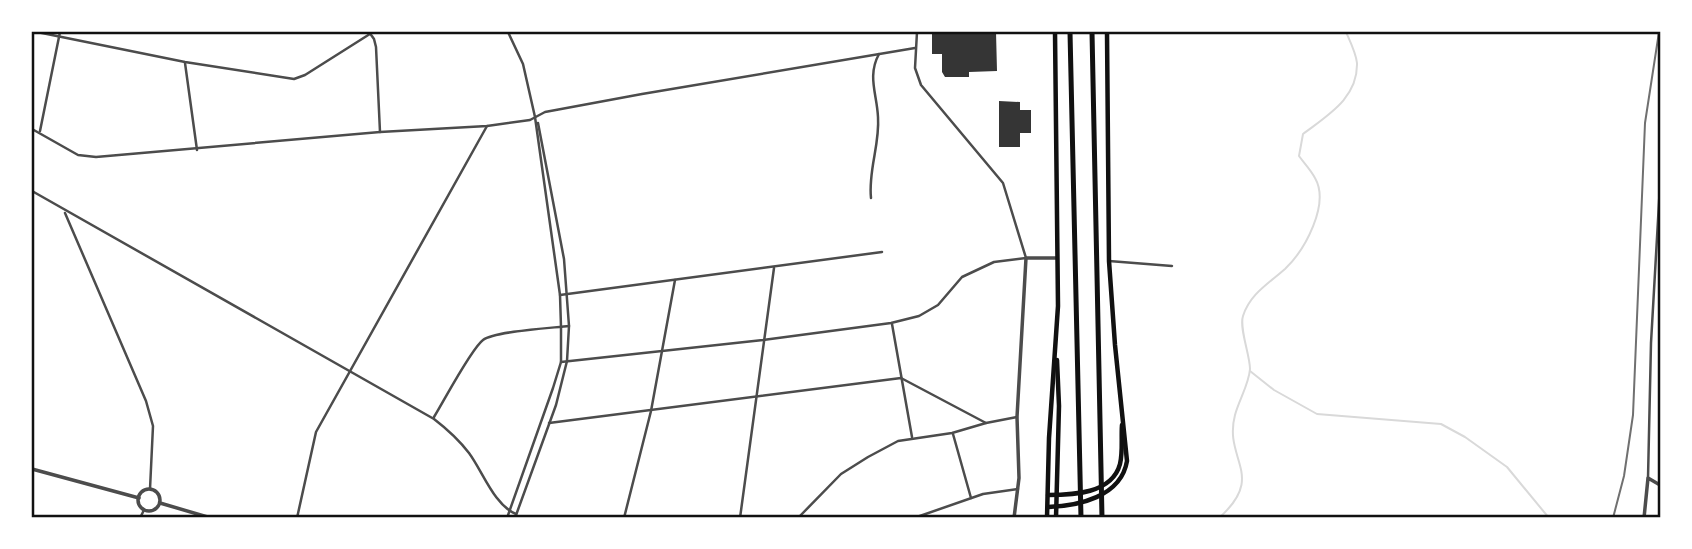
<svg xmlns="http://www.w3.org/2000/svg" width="1692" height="549" viewBox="0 0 1692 549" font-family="'IBM Plex Sans',sans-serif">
<rect width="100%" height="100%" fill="#fff"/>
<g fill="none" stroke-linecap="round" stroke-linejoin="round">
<!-- stream -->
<g stroke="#d9d9d9" stroke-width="2">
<path d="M1250 371 1274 390 1317 414 1441 424 1465 437 1507 467 1549 518"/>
<path d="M1219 518C1267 475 1223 460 1235 415 1239 400 1249 384 1250 369 1250 355 1239 328 1243 316 1250 294 1268 284 1285 269 1305 250 1330 204 1315 178 1311 170 1304 163 1299 156L1303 134C1328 115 1358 98 1357 63 1356 53 1350 41 1346 32"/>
</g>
</g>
<!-- building -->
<g fill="#353535">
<path d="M932 32H996L997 71 969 72V77H945L942 72V54H932Z"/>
<path d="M999 101 1020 102V110H1031V133H1020V147H999Z"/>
</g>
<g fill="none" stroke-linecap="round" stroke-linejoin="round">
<!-- minor -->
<g stroke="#4c4c4c" stroke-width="2.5">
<path d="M37 32 185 62 294 79 305 75 373 32"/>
<path d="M369 32 374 39 376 47 380 132"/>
<path d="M185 63 197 150"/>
<path d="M1660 128V145"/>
<path d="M32 129 78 155 96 157 380 132 487 126 530 120 545 112 642 94 915 48"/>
<path d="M40 131 60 32"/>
<path d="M32 191 434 419C447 429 459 440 469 453 483 472 494 505 516 514"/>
<path d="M871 198C868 170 880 145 878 117 877 94 867 76 879 54"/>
<path d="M65 213 146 401 153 426 150 489"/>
<path d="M1109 261 1172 266"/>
<path d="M560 295 882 252"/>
<path d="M892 324 912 437"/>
<path d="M561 362 763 340 891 323 919 316 938 305 962 277 994 262 1026 258 1003 183 921 85 915 68 917 32"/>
<path d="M434 417C444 401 471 349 483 340 495 331 552 328 569 326"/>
<path d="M549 423 901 378 986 423"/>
<path d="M953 434 971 498"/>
<path d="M1648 478 1651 343 1660 185"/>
<path d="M140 518 144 510"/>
<path d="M297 518 316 432 487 126"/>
<path d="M507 518 553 388 561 362V327L560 295 535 117 523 64 508 32"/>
<path d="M515 518 556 405 567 361 569 326 564 259 538 123"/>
<path d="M624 518 651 411 675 280"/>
<path d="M740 518 774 268"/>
<path d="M798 518 841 474 868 457 898 441 952 433 986 423 1017 417"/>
<path d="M914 518 983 494 1018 489"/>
</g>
<!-- tertiary -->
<g stroke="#4c4c4c" stroke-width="3.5">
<path d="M32 469 139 498"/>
<circle cx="149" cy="500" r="11"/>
<path d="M160 503 211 518"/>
<path d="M1014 518 1019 478 1017 417 1026 258H1057"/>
<path d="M1644 518 1648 478 1660 485"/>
</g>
<!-- secondary -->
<g stroke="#111" stroke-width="4.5">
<path d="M1048 495C1072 495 1112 494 1120 464 1123 452 1121 438 1122 425"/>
<path d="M1048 507C1078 506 1121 497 1127 461L1115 345 1109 261 1107 32"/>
<path d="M1047 518 1049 438 1058 306 1055 32"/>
<path d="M1056 518 1059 406 1057 360"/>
</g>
<!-- motorway -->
<g stroke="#111" stroke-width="5">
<path d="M1070 32 1081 518"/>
<path d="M1092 32 1102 518"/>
</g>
<!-- rail -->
<path stroke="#707070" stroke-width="2" d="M1613 518 1624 476 1633 415 1645 123 1659 32"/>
</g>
<!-- border -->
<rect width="1692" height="549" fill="none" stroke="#ffffff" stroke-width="66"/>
<rect x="33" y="33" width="1626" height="483" fill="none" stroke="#111" stroke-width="2.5"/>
</svg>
